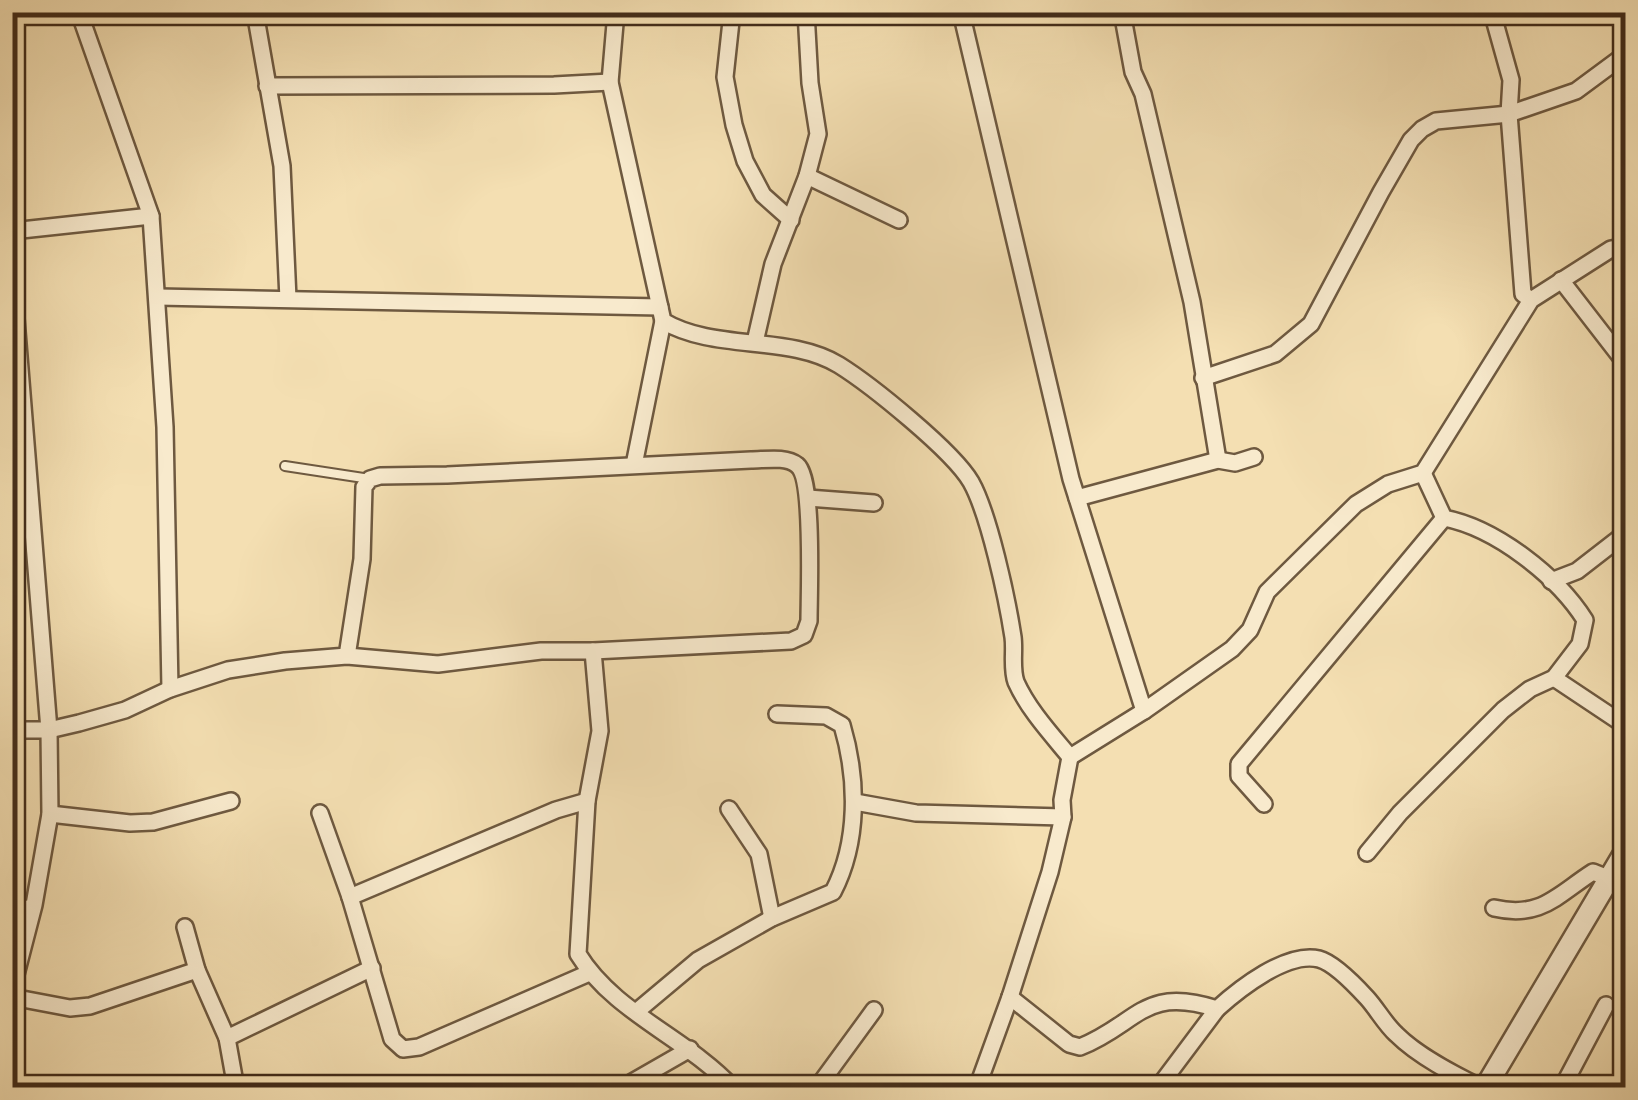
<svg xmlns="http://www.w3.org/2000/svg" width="1638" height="1100" viewBox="0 0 1638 1100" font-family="'Libre Bodoni',serif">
<rect width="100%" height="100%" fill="#f4dfb2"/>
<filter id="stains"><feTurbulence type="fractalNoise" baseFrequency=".002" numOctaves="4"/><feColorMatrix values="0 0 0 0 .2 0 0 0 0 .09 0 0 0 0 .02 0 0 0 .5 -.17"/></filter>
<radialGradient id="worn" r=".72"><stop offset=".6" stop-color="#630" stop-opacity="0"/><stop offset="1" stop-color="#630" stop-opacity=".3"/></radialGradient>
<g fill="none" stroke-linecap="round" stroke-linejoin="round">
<defs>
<g id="service">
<path d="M285 466 370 479"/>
<path d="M12 904 33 905"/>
</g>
<g id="minor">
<path d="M79 12 151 216 165 427 170 689"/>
<path d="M255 12 282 166 288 299"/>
<path d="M616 12 610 82 663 321C715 352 788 334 839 365 871 385 953 451 971 482 989 514 1007 598 1013 637 1015 651 1011 668 1016 682 1028 709 1051 734 1070 757L1062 800 1063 817 1050 872 1010 997 977 1088"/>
<path d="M732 12 725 77 734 125 745 161 763 195 791 220"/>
<path d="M961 12 1071 479 1144 711"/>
<path d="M1122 12 1133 72 1143 94 1192 302 1218 460"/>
<path d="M1492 12 1511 80 1509 114 1523 294 1531 300"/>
<path d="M267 86 554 85 610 82"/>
<path d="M807 176 899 220"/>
<path d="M12 231 151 216"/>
<path d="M12 269 49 730 50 814 34 905 12 990"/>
<path d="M1561 280 1626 364"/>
<path d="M158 297 660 307"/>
<path d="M755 342 773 264 807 176 818 134 810 83 806 12"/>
<path d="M1203 378 1275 354 1311 324 1381 192 1411 140 1422 129 1436 121 1509 114 1576 91 1626 54"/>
<path d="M634 465 663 321"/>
<path d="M808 498 874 503"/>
<path d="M1077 498 1218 460 1235 463 1254 457"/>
<path d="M1551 581 1577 571 1626 533"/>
<path d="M593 651 600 731 587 801 578 954C614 1013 687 1038 733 1088"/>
<path d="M1554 678 1626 726"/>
<path d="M12 730H49L79 723 125 710 170 689 228 670 285 661 347 656 438 664 541 651H593L791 641 804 635 809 621C809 595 814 478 797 465 786 456 765 460 751 460L447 475 380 476 370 479 364 487 362 559 347 656"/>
<path d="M1070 757 1144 711 1232 649 1250 630 1267 592 1356 504 1388 484 1423 473 1531 300 1611 249 1626 246"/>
<path d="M855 802 916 813 1063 817"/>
<path d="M1264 804 1239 776V764L1444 518"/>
<path d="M729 809 759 854 772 918"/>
<path d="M320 813 350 897 392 1039 403 1049 419 1047 589 973"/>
<path d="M50 814 130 823 153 822 231 801"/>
<path d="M1367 853 1400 813 1503 710 1530 689 1554 678 1580 644 1585 620C1557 576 1496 528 1444 518L1423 473"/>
<path d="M350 897 556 810 587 801"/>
<path d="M1494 908C1541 919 1557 895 1593 872L1608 878"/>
<path d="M185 927 197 970 227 1038 236 1088"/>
<path d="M12 997 70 1008 90 1006 197 970"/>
<path d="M1010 997 1069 1044 1080 1047C1138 1024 1143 985 1217 1009 1239 989 1287 951 1319 959 1334 963 1356 986 1367 998 1377 1009 1385 1024 1396 1034 1418 1056 1453 1074 1482 1088"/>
<path d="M636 1012 698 960 772 918 833 892C859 842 858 779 842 725L826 716 777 714"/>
<path d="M227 1038 372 968"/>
<path d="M622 1088 690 1049"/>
<path d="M817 1088 874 1010"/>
<path d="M1148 1088 1160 1085 1217 1009"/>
<path d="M1562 1088 1606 1005"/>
</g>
<path id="tertiary" d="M1485 1088 1626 850"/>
</defs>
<!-- service casing -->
<use href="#service" stroke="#6e5940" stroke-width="12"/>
<!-- minor casing -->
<use href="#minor" stroke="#6e5940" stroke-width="20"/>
<!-- tertiary casing -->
<use href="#tertiary" stroke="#6e5940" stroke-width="25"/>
<!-- service -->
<use href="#service" stroke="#f8eacd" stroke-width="8"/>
<!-- minor -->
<use href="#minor" stroke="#f8eacd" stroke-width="15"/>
<!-- tertiary -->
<use href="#tertiary" stroke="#f8eacd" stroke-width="20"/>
</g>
<!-- margin -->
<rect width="1638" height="1100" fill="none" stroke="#f4dfb2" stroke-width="50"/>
<rect x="15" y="15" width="1608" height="1070" fill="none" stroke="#422c1a" stroke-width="5"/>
<rect x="25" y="25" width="1588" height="1050" fill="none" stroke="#422c1a" stroke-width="2.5"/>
<rect width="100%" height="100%" filter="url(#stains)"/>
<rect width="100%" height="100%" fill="url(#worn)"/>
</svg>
